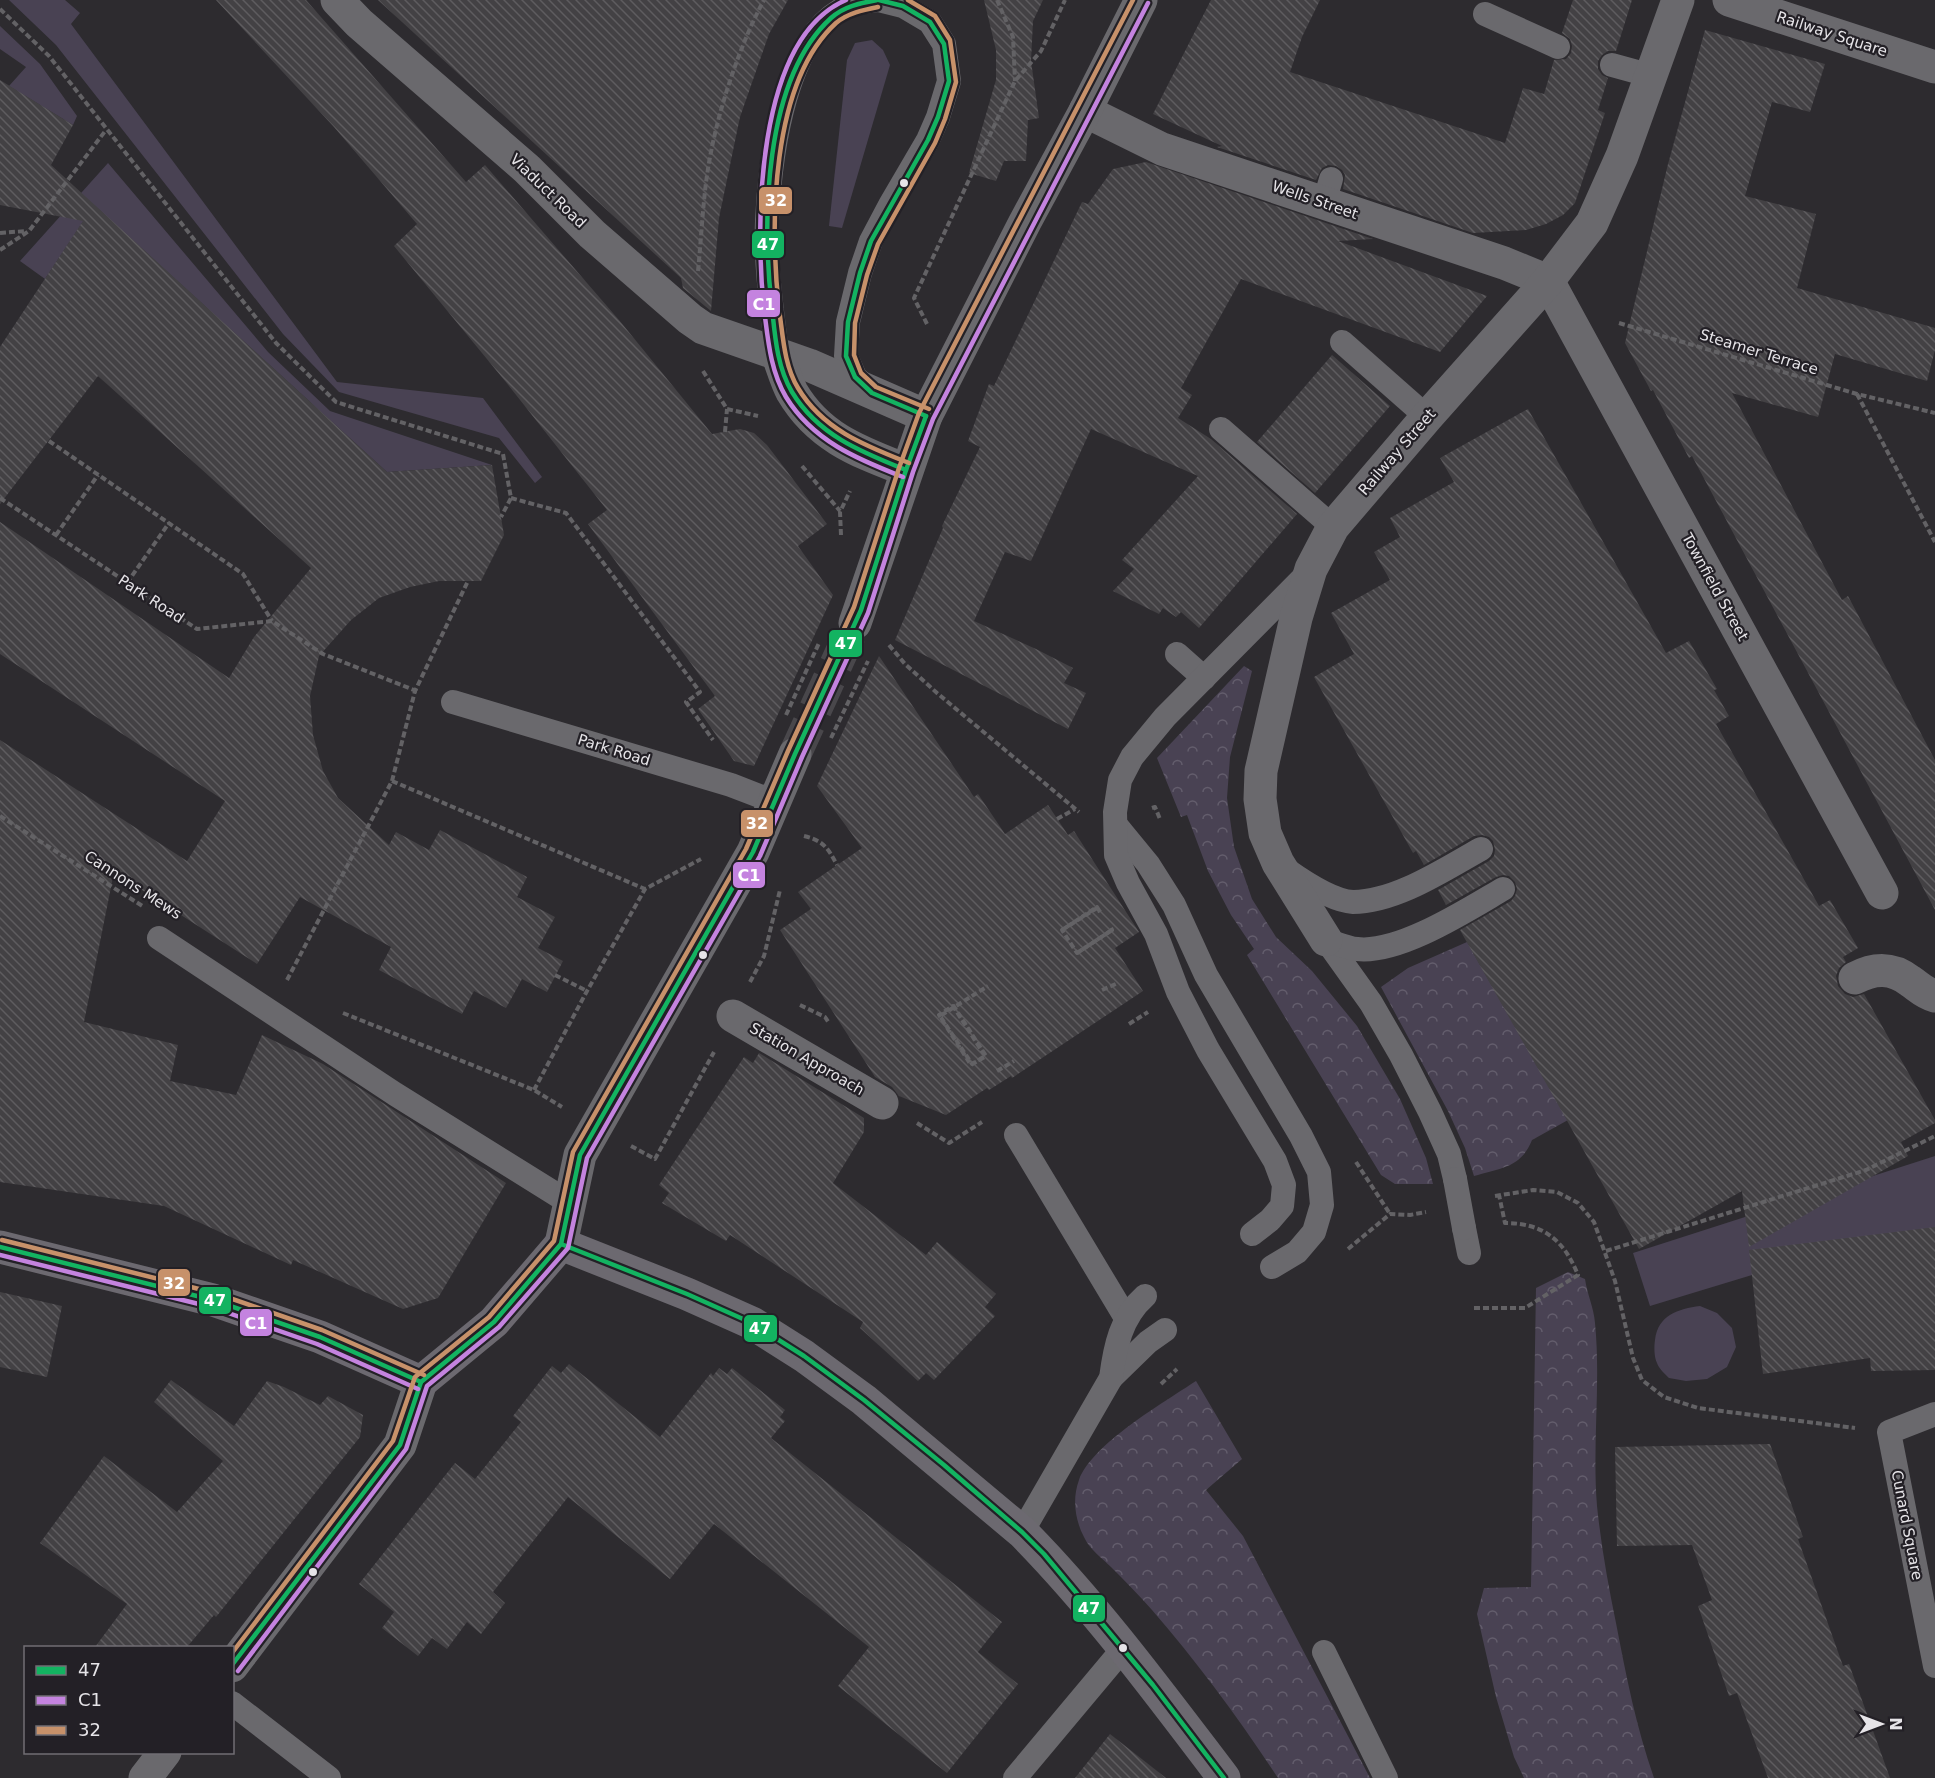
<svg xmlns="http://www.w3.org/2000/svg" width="1935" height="1778" viewBox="0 0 1935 1778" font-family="'DejaVu Sans',sans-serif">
<defs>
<pattern id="forest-crowns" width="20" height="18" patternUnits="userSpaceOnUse" patternTransform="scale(1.5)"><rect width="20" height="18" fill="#494253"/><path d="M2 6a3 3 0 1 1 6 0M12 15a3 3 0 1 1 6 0" fill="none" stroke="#635d6c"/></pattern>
<pattern id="building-back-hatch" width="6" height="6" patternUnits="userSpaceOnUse" patternTransform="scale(1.5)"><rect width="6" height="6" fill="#434144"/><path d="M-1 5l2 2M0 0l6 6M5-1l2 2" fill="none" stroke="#5e5c5f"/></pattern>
</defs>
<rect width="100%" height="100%" fill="#2d2b2f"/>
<!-- green -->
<g fill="#494253">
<path d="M9 0H65L80 13 71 24 337 382 483 398 542 477 535 483 499 438 339 392 283 334 56 45Z"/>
<path d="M0 26 40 64 77 116 73 125 9 86 26 67 0 49Z"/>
<path d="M872 40 883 50 890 65 842 228 829 226 847 60 855 43Z"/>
<path d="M108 163 268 352 330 411 492 465 387 472 94 205 45 279 20 261Z"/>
<path d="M1935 1156V1238L1752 1275 1650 1306 1633 1253Z"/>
<path d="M1700 1306 1717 1313 1732 1328 1736 1347 1727 1367 1707 1379 1686 1381 1669 1378C1665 1374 1659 1369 1657 1363 1654 1357 1654 1346 1655 1340 1658 1315 1678 1309 1700 1306Z"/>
</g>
<!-- forest -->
<g fill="url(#forest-crowns)">
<path d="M1244 666 1252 671 1230 757 1227 798 1234 847 1252 899 1276 937 1312 971 1357 1026 1400 1099 1426 1158 1433 1184H1395L1381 1175 1247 955 1254 949 1231 915 1208 871 1187 815 1181 817 1157 758Z"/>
<path d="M1467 942 1568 1120 1532 1140C1521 1168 1500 1168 1474 1176L1465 1148 1448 1111 1381 987 1408 968Z"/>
<path d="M1568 1272 1585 1279C1587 1294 1594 1308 1595 1323 1601 1384 1592 1445 1597 1506 1601 1545 1608 1584 1616 1623 1626 1675 1636 1727 1654 1778H1524L1514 1757 1496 1697 1477 1614 1484 1588 1531 1587 1536 1288Z"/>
<path d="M1196 1381 1242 1459 1206 1490 1243 1536 1370 1778H1278C1240 1720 1198 1663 1152 1610 1139 1595 1125 1581 1111 1567 1102 1558 1090 1550 1084 1537 1075 1520 1072 1499 1079 1480 1092 1444 1163 1403 1196 1381Z"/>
</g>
<!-- building -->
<g fill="url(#building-back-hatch)">
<path d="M216 0H306L466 182 485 165 619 320 712 434 740 429 754 433 767 445 827 524 798 546 833 595 754 766 734 761 698 709 715 696 588 524 607 510 505 381 394 246 417 224 334 127Z"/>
<path d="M378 0H788L769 34 740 117 719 218 711 311 683 288 681 278Z"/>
<path d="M984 0H1043L1033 21 1031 61 1039 118 1028 120 1026 161H1004L996 181 969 173 996 80V50Z"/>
<path d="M1211 0H1320L1302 37 1290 72 1505 143 1523 88 1544 94 1554 60 1566 59 1571 53 1572 46 1570 39 1562 33 1573 0H1632L1616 51H1608L1602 55 1598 61V69L1602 75 1608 78 1598 110 1605 113 1575 203 1563 215 1546 224 1526 230 1473 233 1343 189 1345 175 1342 170 1336 166 1328 165 1322 168 1316 180 1217 147 1222 146 1153 114Z"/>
<path d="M1705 30 1825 64 1810 112 1772 102 1745 196 1816 214 1797 288 1935 328V350L1927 381 1835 354 1818 417 1732 393 1842 600 1848 596 1935 760V910L1692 456 1689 458 1653 390 1651 391 1625 343 1668 164Z"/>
<path d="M0 80 73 125 51 165 387 472 492 465 504 535 481 581H439L410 587 379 598 351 620 319 656 310 696 313 735 323 771 338 798 389 845 396 832 429 850 440 830 527 877 517 897 555 917 538 948 563 961 547 992 522 979 506 1008 474 991 462 1014 379 970 391 947 300 897 257 964 114 872 84 1022 178 1045 170 1081 236 1095 262 1035 323 1064 506 1183 438 1298 403 1309 293 1260 291 1265 164 1206 0 1182V740L187 861 225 801 0 654V522L229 678 254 637 311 568 98 376 0 504V347L83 221 0 205Z"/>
<path d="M1146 162 1373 239 1338 241 1487 296 1440 352 1241 279 1181 388 1192 395 1178 418 1211 439 1297 514 1199 628 1181 612 1176 617 1163 608 1159 614 1113 591 1134 569 1122 560 1198 476 1091 429 1031 561 1005 552 974 621 1036 649 1073 668 1064 683 1086 693 1068 729 895 640 943 528 942 526 980 447 968 441 989 384 994 386 1082 202 1088 204 1113 169Z"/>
<path d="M1332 355 1390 406 1315 493 1257 442Z"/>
<path d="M1528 409 1666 653 1689 641 1717 689 1714 690 1729 716 1716 724 1819 906 1830 900 1858 948 1843 957 1846 962 1839 968 1836 976 1838 986 1845 994 1853 997 1864 994 1935 1120V1123L1901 1142 1908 1156 1749 1247 1742 1191 1639 1249 1460 930 1511 901 1515 896 1517 889 1515 882 1509 876 1503 875 1496 877 1446 905 1438 890 1489 861 1494 856 1495 850 1493 841 1489 837 1482 835 1474 836 1424 865 1416 851 1413 853 1314 677 1354 654 1331 613 1390 580 1374 552 1400 537 1390 518 1454 482 1440 458Z"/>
<path d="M879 656 974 797 978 794 1005 834 1048 805 1068 835 1074 831 1139 932 1115 948 1143 991 1012 1078 1011 1076 989 1090 987 1088 946 1115 899 1096 892 1087 875 1077 780 930 811 909 798 892 862 848 817 786Z"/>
<path d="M759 1053 864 1118V1132L833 1183 926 1255 937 1242 996 1294 985 1307 995 1316 934 1380 926 1373 918 1381 860 1328 863 1322 730 1235 726 1241 662 1203 669 1193 659 1185 744 1057 753 1063Z"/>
<path d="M1935 1227V1370L1871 1371 1870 1358 1763 1374 1749 1250Z"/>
<path d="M0 1292 62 1306 47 1377 0 1367Z"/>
<path d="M569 1364 660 1437 711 1373 713 1376 719 1368 727 1374 732 1368 785 1410 780 1417 785 1421 771 1438 1002 1622 978 1652 1018 1684 947 1773 838 1686 869 1647 714 1524 670 1579 568 1497 493 1592 505 1603 481 1634 467 1622 447 1649 432 1638 418 1656 382 1628 394 1612 359 1584 455 1463 475 1479 521 1422 513 1416 552 1366 561 1373Z"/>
<path d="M171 1380 234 1426 267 1381 284 1387 320 1405 328 1396 363 1415 360 1437 216 1617 214 1615 187 1647H95L127 1604 40 1543 104 1456 177 1512 223 1461 154 1402Z"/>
<path d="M1770 1444 1803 1537 1798 1539 1843 1666 1849 1664 1890 1778H1768L1737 1693 1729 1696 1698 1606 1712 1600 1692 1545 1617 1546 1615 1447Z"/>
<path d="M1110 1734 1166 1778H1075Z"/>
</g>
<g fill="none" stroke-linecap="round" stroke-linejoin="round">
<!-- minor-tunnel -->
<path stroke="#49474b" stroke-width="33" stroke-dasharray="33 16" stroke-linecap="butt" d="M795 754 855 623"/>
<!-- path -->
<g stroke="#636265" stroke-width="4" stroke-dasharray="6 3" stroke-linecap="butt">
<path d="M997 0 1013 37 1015 81"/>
<path d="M0 9 49 56 276 343 336 402 503 454 511 498 501 517"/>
<path d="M0 233 26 231"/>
<path d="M0 250 29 231 106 130"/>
<path d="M698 271C702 232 703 191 711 152 720 105 741 42 764 0"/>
<path d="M1619 323 1857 394 1935 413"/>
<path d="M927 324 914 298 1015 81 1041 51 1065 0"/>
<path d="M703 371 727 409 758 416"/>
<path d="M1857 394 1935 542"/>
<path d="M725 432 727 409"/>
<path d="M49 441 243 574 272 621"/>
<path d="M802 466 840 511"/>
<path d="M0 498 197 629 272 621 323 654 419 692"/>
<path d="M511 498 566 513 700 692 686 702 713 740"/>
<path d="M56 535 98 475"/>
<path d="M841 535 840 512 850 491"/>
<path d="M127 583 169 523"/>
<path d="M889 645 905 664 937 693 1079 812"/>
<path d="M786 715 819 643"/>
<path d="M831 738 868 661"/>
<path d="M392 781 645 889"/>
<path d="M1152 808 1155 807 1160 819"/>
<path d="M0 816 144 907"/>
<path d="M1057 819 1075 809"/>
<path d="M804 836C824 841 828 848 837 865"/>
<path d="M1100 912 1097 907 1062 930 1077 953 1112 930 1111 928"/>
<path d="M1062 930 1097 908 1100 912"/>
<path d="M1077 953 1112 930 1111 928"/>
<path d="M555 975 587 991"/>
<path d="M287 980 392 781 415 691 468 581"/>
<path d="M750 982 764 956 780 890"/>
<path d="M1102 990 1118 983"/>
<path d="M800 1005 825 1017 829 1023"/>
<path d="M953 1005 986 1056 971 1065 939 1015 953 1006 985 1056 972 1064 940 1016 988 986"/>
<path d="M343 1013 534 1090 562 1107"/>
<path d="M1129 1024 1148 1012"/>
<path d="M997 1071 1014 1061"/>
<path d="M534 1090 587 991 645 889 701 859"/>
<path d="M917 1123 949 1143 982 1122"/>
<path d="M631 1146 655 1159 714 1052"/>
<path d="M1356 1162 1390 1214"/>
<path d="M1495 1196 1533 1190 1557 1192 1578 1203 1594 1222 1615 1281 1633 1358 1642 1380 1664 1397 1698 1408 1855 1428"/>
<path d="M1348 1249 1390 1214 1410 1215 1426 1212"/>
<path d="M1606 1251 1866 1170 1935 1136"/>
<path d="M1474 1308H1525L1578 1275C1564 1240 1543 1223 1505 1223L1499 1195"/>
<path d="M1161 1384 1177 1369"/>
</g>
<!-- service -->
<g stroke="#6a696d" stroke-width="24">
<path d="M1485 14 1558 47"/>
<path d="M1612 65 1652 76"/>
<path d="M1324 203 1331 179"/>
<path d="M1342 342 1427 417"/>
<path d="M777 353C772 309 765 265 767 221 770 159 784 27 854 4 861 2 869 1 877 0"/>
<path d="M868 389 855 377 846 356 848 322 860 273 871 241 890 205 928 140 938 117 949 81 944 44 930 22 903 6 879 0"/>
<path d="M1221 429 1333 527"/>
<path d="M1177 654 1204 678"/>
<path d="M453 702 731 785 775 802"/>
<path d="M1116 825 1148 864 1174 905 1206 975 1301 1136 1319 1172 1322 1205 1314 1232 1297 1252 1272 1267"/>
<path d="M1287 870C1304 882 1333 901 1353 902 1396 902 1445 869 1481 849"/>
<path d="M159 938 395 1094 570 1203"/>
<path d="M1326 940 1371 1003 1401 1055 1430 1112 1449 1154 1455 1179"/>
<path d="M1326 940C1336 943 1347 948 1357 949 1399 954 1467 910 1503 889"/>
<path d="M1016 1135 1126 1318"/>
<path d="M1464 1228 1469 1253"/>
<path d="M1252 1234 1270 1220 1282 1206 1284 1185 1275 1161 1208 1050 1178 992 1156 934 1128 883 1116 855 1115 812 1120 780 1132 757 1165 717 1308 573"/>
<path d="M1111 1378 1148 1342 1165 1330"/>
<path d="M1935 1414 1889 1432 1935 1666"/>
<path d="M1022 1532 1111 1378C1115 1347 1121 1317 1145 1296"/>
<path d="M1324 1652 1386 1778"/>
<path d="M232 1703 329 1778"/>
<path d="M1015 1778 1123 1649"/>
</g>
<!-- pedestrian -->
<path stroke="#6a696d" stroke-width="33" d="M733 1016 882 1103"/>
<!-- minor -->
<g stroke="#6a696d" stroke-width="33">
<path d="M337 0 359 23 527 169 592 234 690 319 703 328 809 365 926 416"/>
<path d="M1729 0 1935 67"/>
<path d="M1085 111 1162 149 1504 263 1548 281"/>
<path d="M1548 281 1882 893"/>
<path d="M777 353C782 366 786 381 792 392 819 438 860 452 906 470"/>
<path d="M855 623 926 416 1025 222 1085 111 1141 0"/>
<path d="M1326 940 1278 863 1265 833 1260 799 1261 771 1296 618 1311 569 1333 527 1427 417 1548 281 1592 223 1622 156 1678 0"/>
<path d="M1855 978C1874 968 1892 967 1910 981 1919 987 1924 993 1935 996"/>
<path d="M561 1244 580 1155 753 852 795 754"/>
</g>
<!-- tertiary -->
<g stroke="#6a696d" stroke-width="33">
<path d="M232 1666 400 1445 421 1382"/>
<path d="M145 1778 165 1752"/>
</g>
<!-- primary -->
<path stroke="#6c6970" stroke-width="33" d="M0 1247 213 1300 320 1337 421 1382 494 1322 561 1244 687 1294 752 1323 804 1356 864 1400 1022 1532C1096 1607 1160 1694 1224 1778"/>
<!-- service-bridge -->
<path stroke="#6a696d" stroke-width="24" d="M1455 1179 1464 1228"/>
<defs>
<g id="bus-1">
<path d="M877 0C861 3 844 6 831 18 763 80 762 223 772 308 775 336 777 367 792 392 818 435 861 452 906 470"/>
<path d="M879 0 903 6 930 22 944 44 949 81 938 117 928 140 871 241 860 273 848 322 846 356 855 377 872 393 926 416"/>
<path d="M561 1244 687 1294 752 1323 804 1356 864 1400 944 1465 1022 1532 1044 1554 1153 1685 1224 1778"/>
<path d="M0 1247 213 1300 320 1337 421 1382"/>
<path d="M232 1665 400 1445 421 1382 494 1322 561 1244 580 1155 753 852 795 754 861 610 906 470 926 416"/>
</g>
<g id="bus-2">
<path d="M846 0C755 39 755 227 764 309 768 339 770 370 786 397 813 441 857 459 903 477"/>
<path d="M0 1255 211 1307 317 1344 418 1389"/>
<path d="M238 1671 406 1449 427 1386 499 1327 568 1248 587 1158 760 856 802 757 868 613 913 472 933 419 1148 3"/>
</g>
<g id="bus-3">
<path d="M908 0 935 16 950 40 956 82 945 119 935 143 878 244 867 275 855 323 854 355 861 373 876 387 929 409"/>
<path d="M878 7C863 10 848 13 836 23 770 83 770 226 779 309 783 336 784 365 798 388 823 430 866 446 909 463"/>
<path d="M2 1240 215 1293 322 1330 424 1375"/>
<path d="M232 1653 393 1441 415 1377 489 1317 554 1241 573 1152 746 849 788 751 854 607 899 468 919 413 1133 0"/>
</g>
</defs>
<!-- bus-1 casing -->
<use href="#bus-1" stroke="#232026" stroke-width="9"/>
<!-- bus-2 casing -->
<use href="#bus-2" stroke="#232026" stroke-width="9"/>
<!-- bus-3 casing -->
<use href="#bus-3" stroke="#232026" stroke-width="9"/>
<!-- bus-1 -->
<use href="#bus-1" stroke="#13b361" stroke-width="4.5"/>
<!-- bus-2 -->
<use href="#bus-2" stroke="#c483df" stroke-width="4.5"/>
<!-- bus-3 -->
<use href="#bus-3" stroke="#c7916a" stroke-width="4.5"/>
</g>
<!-- markers -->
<g fill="#e6e4e8" stroke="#232026" stroke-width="2">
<circle cx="904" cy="183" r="5"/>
<circle cx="703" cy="955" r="5"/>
<circle cx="313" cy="1572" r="5"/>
<circle cx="1123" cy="1648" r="5"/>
</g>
<g text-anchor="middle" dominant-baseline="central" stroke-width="4.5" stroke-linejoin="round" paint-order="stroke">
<!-- street labels -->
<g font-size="15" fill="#e6e4e8" stroke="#232026">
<text transform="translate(1832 34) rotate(18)">Railway Square</text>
<text transform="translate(548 191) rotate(44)">Viaduct Road</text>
<text transform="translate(1315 200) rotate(19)">Wells Street</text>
<text transform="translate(1759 352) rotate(17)">Steamer Terrace</text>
<text transform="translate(1397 452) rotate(-49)">Railway Street</text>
<text transform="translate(1715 587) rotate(61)">Townfield Street</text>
<text transform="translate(151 599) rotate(33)">Park Road</text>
<text transform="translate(614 750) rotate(17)">Park Road</text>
<text transform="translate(133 885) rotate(33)">Cannons Mews</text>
<text transform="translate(807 1059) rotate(30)">Station Approach</text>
<text transform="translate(1907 1525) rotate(79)">Cunard Square</text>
</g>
</g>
<g stroke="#232026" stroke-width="2">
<rect x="758" y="186" width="35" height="29" rx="6" fill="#c7916a"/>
<rect x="751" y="230" width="34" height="29" rx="6" fill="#13b361"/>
<rect x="746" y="289" width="35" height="29" rx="6" fill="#c483df"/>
<rect x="828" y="629" width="35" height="29" rx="6" fill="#13b361"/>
<rect x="740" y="809" width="34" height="29" rx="6" fill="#c7916a"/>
<rect x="732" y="861" width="34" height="28" rx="6" fill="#c483df"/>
<rect x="157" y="1268" width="34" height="29" rx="6" fill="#c7916a"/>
<rect x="198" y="1286" width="34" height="29" rx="6" fill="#13b361"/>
<rect x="239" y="1308" width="34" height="29" rx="6" fill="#c483df"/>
<rect x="743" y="1314" width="35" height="29" rx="6" fill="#13b361"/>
<rect x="1072" y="1594" width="34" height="29" rx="6" fill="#13b361"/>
</g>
<g font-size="16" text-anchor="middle" font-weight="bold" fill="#fff">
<text x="776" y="206">32</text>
<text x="768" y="250">47</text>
<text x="764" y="310">C1</text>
<text x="846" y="649">47</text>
<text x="757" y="829">32</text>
<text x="749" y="881">C1</text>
<text x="174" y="1289">32</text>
<text x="215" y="1306">47</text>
<text x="256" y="1329">C1</text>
<text x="760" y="1334">47</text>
<text x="1089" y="1614">47</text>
</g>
<!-- legend -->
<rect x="24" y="1646" width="210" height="108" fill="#232026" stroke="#716e74" stroke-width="1.5"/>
<rect x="36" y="1666" width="30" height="9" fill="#13b361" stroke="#716e74" stroke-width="1.5"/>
<text x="78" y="1676" font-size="18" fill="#e6e4e8">47</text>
<rect x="36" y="1696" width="30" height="9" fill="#c483df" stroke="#716e74" stroke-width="1.5"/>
<text x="78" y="1706" font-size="18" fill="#e6e4e8">C1</text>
<rect x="36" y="1726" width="30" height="9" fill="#c7916a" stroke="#716e74" stroke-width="1.5"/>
<text x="78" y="1736" font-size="18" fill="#e6e4e8">32</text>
<!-- north arrow -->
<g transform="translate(1881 1724) rotate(90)" stroke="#232026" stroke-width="4.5" paint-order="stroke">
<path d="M0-4.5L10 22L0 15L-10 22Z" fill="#e6e4e8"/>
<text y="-9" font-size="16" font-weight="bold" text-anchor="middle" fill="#e6e4e8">N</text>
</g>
</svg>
